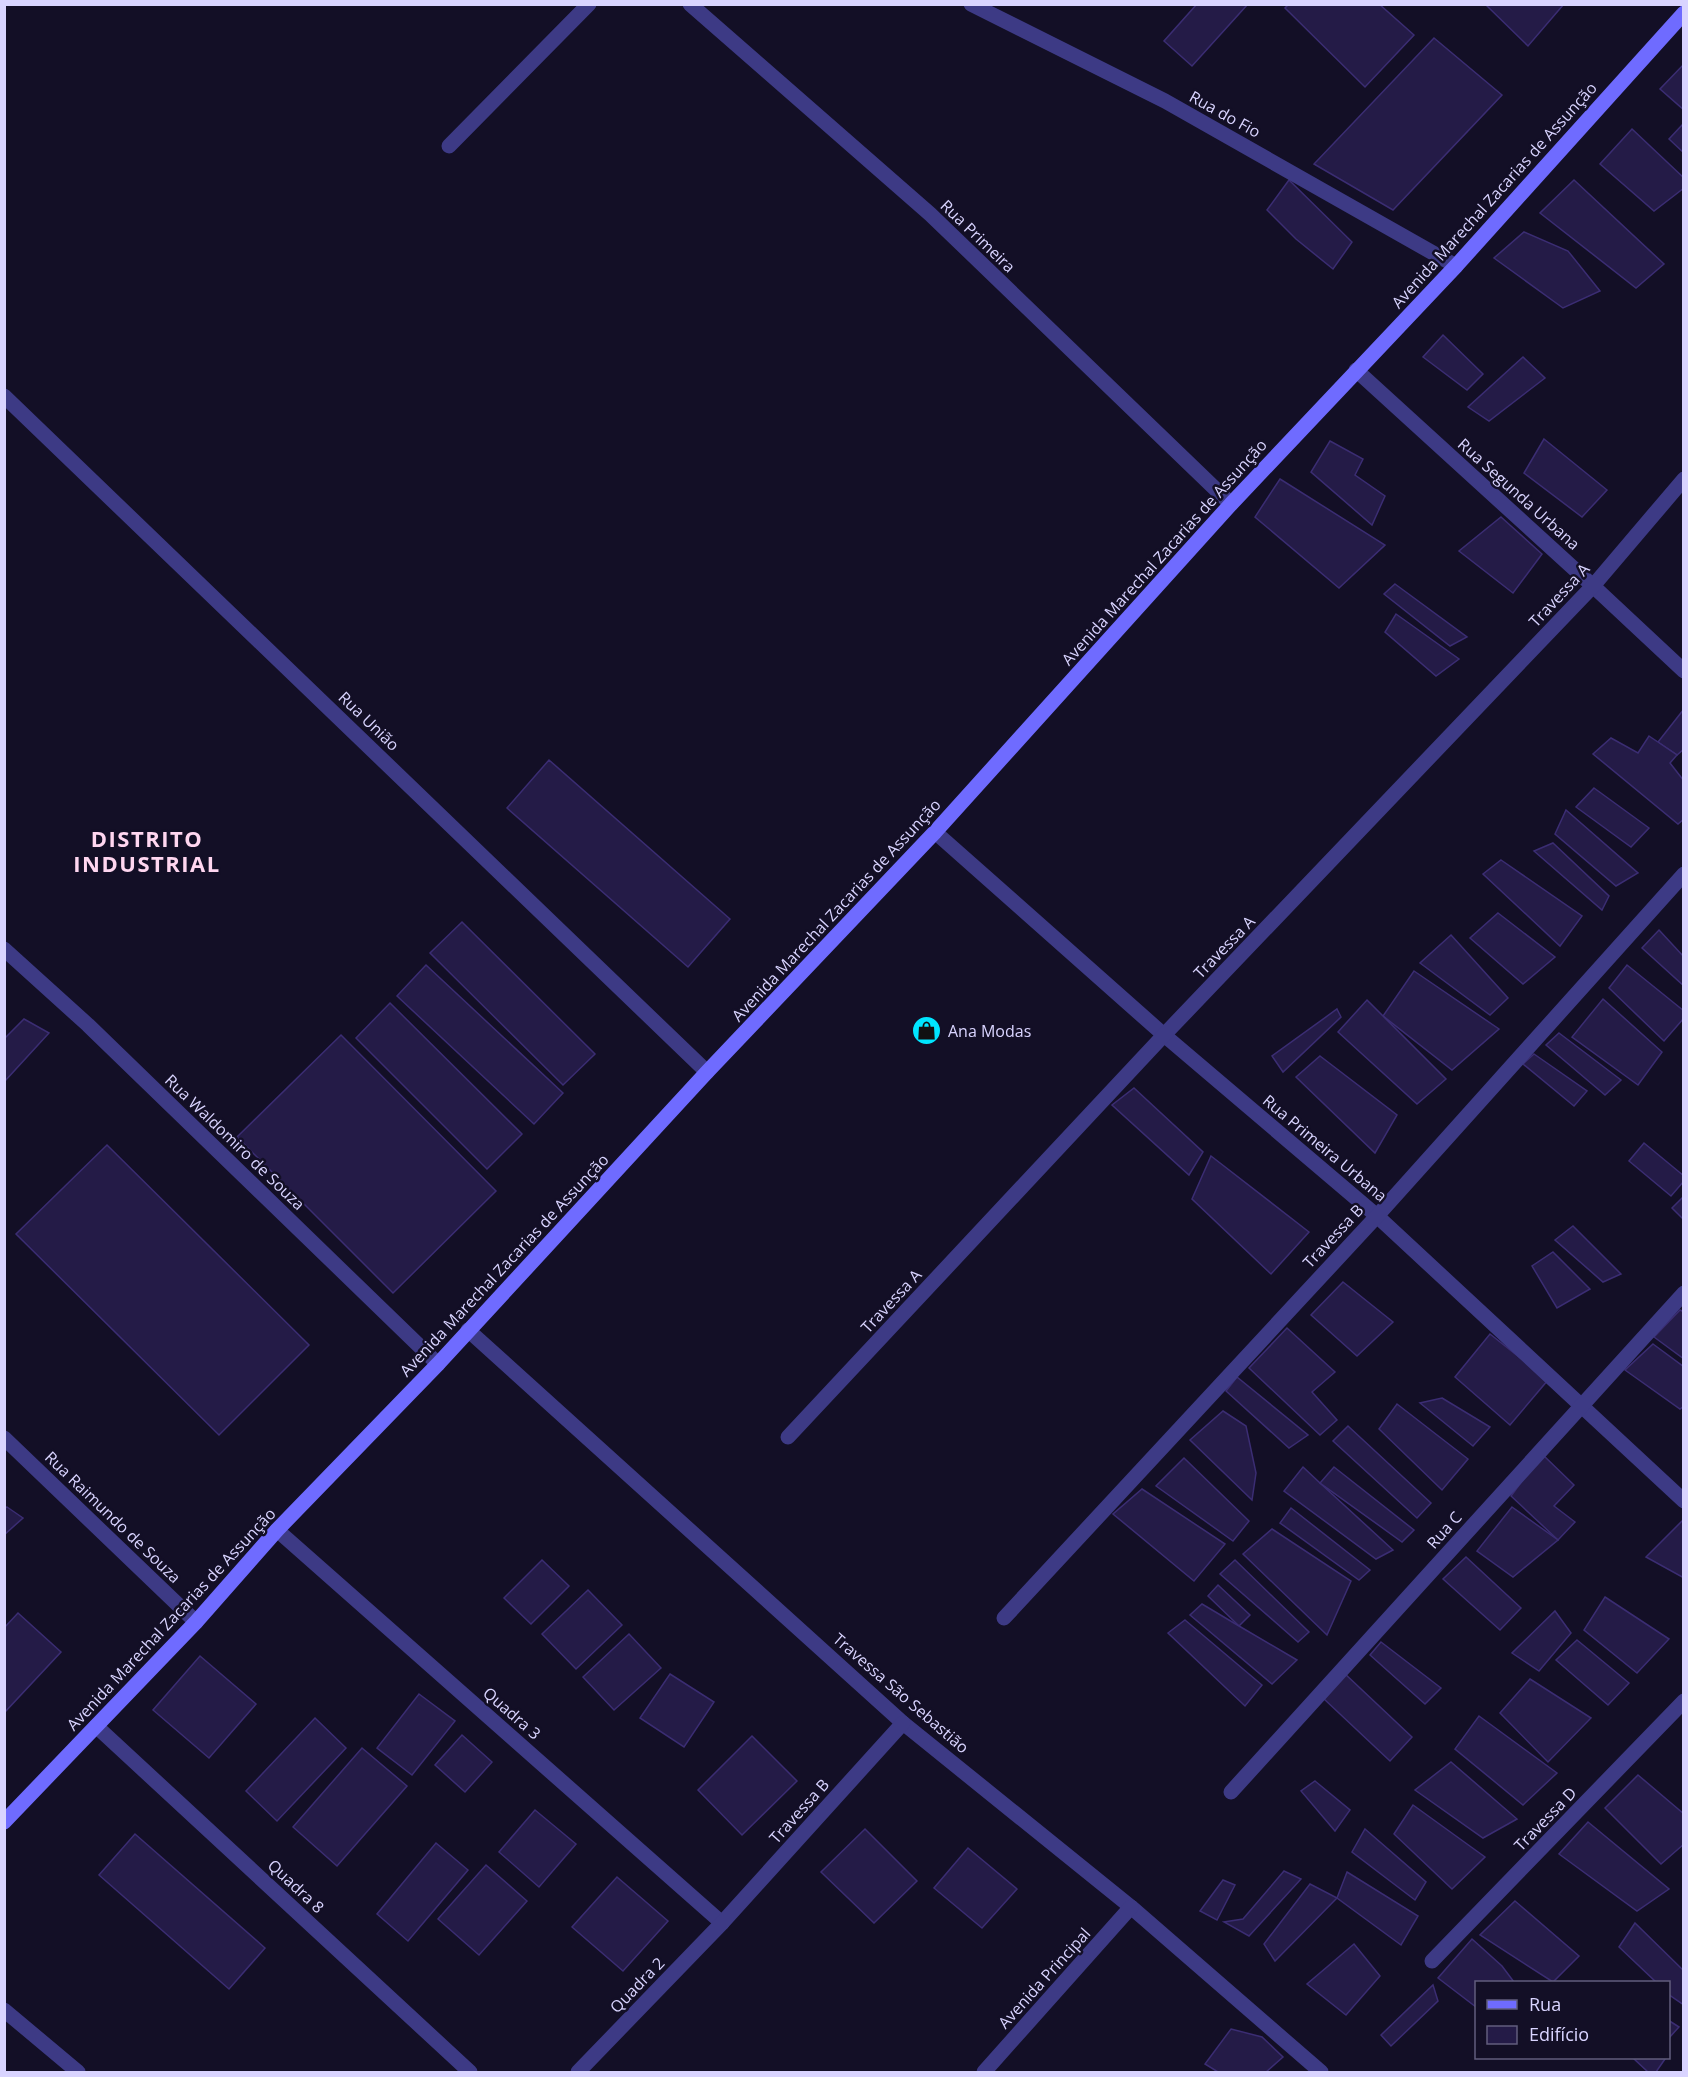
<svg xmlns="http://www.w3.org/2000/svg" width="1688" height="2077" viewBox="0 0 1688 2077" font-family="'Open Sans',sans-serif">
<rect width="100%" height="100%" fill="#130f26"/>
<!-- building -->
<g fill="#241b47" stroke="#3b2d73" stroke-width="1.5">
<path d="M1197 4H1248L1192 66 1164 41Z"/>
<path d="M1289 4H1379L1414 35 1365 87 1285 8Z"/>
<path d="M1485 4H1564L1528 46Z"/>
<path d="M1434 38 1502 95 1393 210 1314 164Z"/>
<path d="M1684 64V110L1660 89Z"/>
<path d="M1684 123V153L1669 139Z"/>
<path d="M1632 129 1684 178V188L1654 211 1600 164Z"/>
<path d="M1289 180 1352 242 1333 269 1296 239 1267 210Z"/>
<path d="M1574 180 1664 264 1636 288 1540 213Z"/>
<path d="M1524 232 1568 251 1600 291 1563 308 1494 258Z"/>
<path d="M1443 335 1483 374 1467 390 1423 357Z"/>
<path d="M1523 357 1545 378 1489 421 1468 407Z"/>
<path d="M1544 439 1607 490 1582 517 1524 473Z"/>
<path d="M1330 441 1363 459 1355 475 1385 496 1372 525 1311 472Z"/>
<path d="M1280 479 1385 545 1339 588 1255 517Z"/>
<path d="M1501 517 1542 554 1513 593 1459 551Z"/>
<path d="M1395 584 1467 637 1450 646 1384 594Z"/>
<path d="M1396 614 1459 659 1436 676 1385 632Z"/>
<path d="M1684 709V749L1677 755 1658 742Z"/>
<path d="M1649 736 1677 755 1670 763 1684 781V819L1678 824 1593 754 1611 738 1638 753Z"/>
<path d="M549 760 730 919 688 967 507 808Z"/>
<path d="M1594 788 1649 828 1631 847 1576 807Z"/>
<path d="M1566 810 1638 873 1616 886 1555 834Z"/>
<path d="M1553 843 1609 896 1602 910 1534 851Z"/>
<path d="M1501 860 1582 916 1560 946 1483 874Z"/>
<path d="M1498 913 1555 957 1523 984 1470 938Z"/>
<path d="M462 922 595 1054 563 1085 430 953Z"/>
<path d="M1659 930 1684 957V986L1642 948Z"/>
<path d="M1451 935 1508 998 1490 1015 1420 963Z"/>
<path d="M426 965 563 1093 534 1124 397 996Z"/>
<path d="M1627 965 1684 1011V1018L1664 1041 1609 988Z"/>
<path d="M1414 971 1499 1029 1452 1070 1383 1016Z"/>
<path d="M1603 999 1662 1052 1638 1085 1572 1037Z"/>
<path d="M1367 1000 1446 1079 1417 1104 1338 1032Z"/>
<path d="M390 1003 522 1134 487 1169 356 1038Z"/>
<path d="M1337 1009 1341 1017 1283 1072 1272 1056Z"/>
<path d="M24 1019 49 1033 4 1082V1039Z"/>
<path d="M1559 1033 1621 1080 1605 1095 1546 1045Z"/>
<path d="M341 1035 496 1191 393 1293 237 1137Z"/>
<path d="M1534 1054 1587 1091 1574 1106 1523 1064Z"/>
<path d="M1320 1056 1397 1115 1375 1153 1296 1077Z"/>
<path d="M1134 1088 1203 1152 1189 1175 1112 1105Z"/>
<path d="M1644 1143 1684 1176V1181L1671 1196 1629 1161Z"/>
<path d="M107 1145 309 1345 219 1435 16 1234Z"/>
<path d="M1211 1156 1309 1232 1271 1274 1192 1199Z"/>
<path d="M1684 1196V1220L1672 1208Z"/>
<path d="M1573 1226 1621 1274 1603 1282 1555 1240Z"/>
<path d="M1553 1252 1590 1289 1557 1308 1532 1266Z"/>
<path d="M1343 1282 1393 1322 1357 1356 1311 1315Z"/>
<path d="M1680 1310 1684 1312V1359L1654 1337Z"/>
<path d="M1287 1328 1335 1372 1312 1392 1337 1420 1320 1435 1249 1368Z"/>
<path d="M1490 1334 1548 1380 1510 1425 1455 1377Z"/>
<path d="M1653 1344 1684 1367V1406L1680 1409 1625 1370Z"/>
<path d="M1237 1377 1308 1435 1289 1448 1226 1391Z"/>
<path d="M1442 1398 1490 1427 1473 1446 1420 1403Z"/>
<path d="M1397 1404 1468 1459 1442 1490 1379 1429Z"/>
<path d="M1223 1411 1246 1426 1256 1473 1252 1500 1190 1440Z"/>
<path d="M1348 1426 1431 1503 1417 1518 1333 1441Z"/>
<path d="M1542 1454 1574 1485 1554 1506 1575 1522 1558 1540 1511 1496Z"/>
<path d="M1184 1458 1249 1521 1233 1541 1156 1486Z"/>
<path d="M1303 1467 1320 1483 1393 1550 1376 1559 1284 1491Z"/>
<path d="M1334 1467 1414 1530 1402 1542 1320 1483Z"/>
<path d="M1142 1489 1225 1544 1194 1581 1113 1514Z"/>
<path d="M7 1507 23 1518 4 1535V1509Z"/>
<path d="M1512 1507 1558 1540 1513 1577 1477 1551Z"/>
<path d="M1291 1508 1370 1570 1359 1580 1280 1523Z"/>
<path d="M1684 1519V1578L1646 1557Z"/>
<path d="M1272 1529 1351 1581 1327 1635 1243 1554Z"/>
<path d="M1466 1557 1521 1608 1500 1630 1443 1579Z"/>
<path d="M542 1560 569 1586 531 1624 504 1598Z"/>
<path d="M1235 1560 1309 1632 1298 1642 1220 1574Z"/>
<path d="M1218 1585 1250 1615 1239 1626 1208 1596Z"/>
<path d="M588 1590 622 1625 576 1669 542 1634Z"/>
<path d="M1605 1597 1669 1639 1637 1673 1584 1630Z"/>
<path d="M1202 1604 1239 1626 1297 1660 1272 1684 1190 1615Z"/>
<path d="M1555 1611 1571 1633 1539 1671 1512 1653Z"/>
<path d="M18 1613 61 1652 4 1713V1628Z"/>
<path d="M1185 1620 1262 1685 1245 1706 1168 1633Z"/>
<path d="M629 1634 661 1668 614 1710 583 1677Z"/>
<path d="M1577 1640 1629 1683 1608 1705 1556 1660Z"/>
<path d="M1381 1642 1441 1688 1425 1704 1370 1655Z"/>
<path d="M200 1656 256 1704 209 1758 153 1710Z"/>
<path d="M1343 1672 1412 1737 1390 1761 1324 1699Z"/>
<path d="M670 1674 714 1702 684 1747 640 1718Z"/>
<path d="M1530 1679 1591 1718 1548 1762 1500 1713Z"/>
<path d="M419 1694 455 1721 412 1775 377 1748Z"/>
<path d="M1479 1716 1557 1773 1523 1805 1455 1749Z"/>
<path d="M315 1718 346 1748 277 1821 246 1791Z"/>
<path d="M462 1735 492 1762 465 1792 435 1765Z"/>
<path d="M752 1736 797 1781 742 1835 698 1790Z"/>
<path d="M362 1748 407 1786 337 1866 293 1827Z"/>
<path d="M1451 1762 1517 1819 1483 1838 1415 1790Z"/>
<path d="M1638 1775 1684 1814V1844L1661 1864 1605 1808Z"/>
<path d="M1315 1781 1350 1810 1335 1831 1301 1791Z"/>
<path d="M1413 1805 1485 1857 1452 1889 1394 1834Z"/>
<path d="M535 1810 576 1844 539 1887 499 1852Z"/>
<path d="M1588 1822 1669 1889 1637 1911 1559 1854Z"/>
<path d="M865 1829 917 1881 874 1923 821 1872Z"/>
<path d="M1365 1829 1426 1882 1415 1900 1352 1852Z"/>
<path d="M135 1834 265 1948 229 1989 99 1875Z"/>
<path d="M436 1843 468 1870 408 1941 377 1914Z"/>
<path d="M968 1848 1017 1889 982 1928 934 1888Z"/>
<path d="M486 1865 527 1901 479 1955 438 1919Z"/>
<path d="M1284 1871 1301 1879 1249 1936 1224 1922 1243 1919Z"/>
<path d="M1347 1872 1418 1916 1401 1945 1337 1898Z"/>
<path d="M617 1877 668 1921 623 1971 572 1927Z"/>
<path d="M1223 1880 1235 1885 1217 1920 1200 1911Z"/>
<path d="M1310 1884 1337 1898 1275 1961 1264 1944Z"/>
<path d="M1515 1901 1579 1956 1553 1982 1480 1935Z"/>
<path d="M1635 1923 1684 1971V2005L1668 1994V1982H1656L1619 1947Z"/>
<path d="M1472 1939 1502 1966 1514 1982H1476V2007L1438 1978Z"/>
<path d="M1354 1944 1380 1976 1346 2015 1307 1984Z"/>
<path d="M1433 1985 1438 2001 1391 2046 1381 2035Z"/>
<path d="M1668 2020 1679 2027 1668 2039Z"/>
<path d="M1231 2029 1262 2037 1283 2057 1266 2072H1218L1205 2064Z"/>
<path d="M1633 2058H1664L1665 2059 1656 2072H1648Z"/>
</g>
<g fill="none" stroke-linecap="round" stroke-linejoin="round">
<!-- minor -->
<g stroke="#3d3a85" stroke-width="15">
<path d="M690 4 930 214 1231 504"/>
<path d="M971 4 1165 101 1456 266"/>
<path d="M449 146 589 4"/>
<path d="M1356 370 1593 586 1684 671"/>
<path d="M935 832 1164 1035 1377 1216 1684 1501"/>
<path d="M4 949 88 1025 438 1364"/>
<path d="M468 1330 903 1723 1131 1907 1321 2072"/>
<path d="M788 1437 1164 1035 1593 586 1684 479"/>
<path d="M4 1438 196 1622"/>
<path d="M277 1530 722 1923"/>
<path d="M1004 1618 1377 1216 1684 874"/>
<path d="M96 1726 470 2072"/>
<path d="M1231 1792 1684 1293"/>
<path d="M1432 1961 1684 1701"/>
<path d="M578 2072 722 1923 903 1723"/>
<path d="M984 2072 1131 1907"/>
</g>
<!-- tertiary -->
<g stroke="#3d3a85" stroke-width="15">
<path d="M4 396 707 1072"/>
<path d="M4 2010 78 2072"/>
</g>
<!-- secondary -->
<path stroke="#6f6bff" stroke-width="15" d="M4 1822 196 1622 277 1530 438 1364 707 1072 935 832 1231 504 1456 266 1684 13"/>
</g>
<!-- icons -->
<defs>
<symbol id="shop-disc" viewBox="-11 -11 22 22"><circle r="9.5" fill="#00e5ff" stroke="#130f26"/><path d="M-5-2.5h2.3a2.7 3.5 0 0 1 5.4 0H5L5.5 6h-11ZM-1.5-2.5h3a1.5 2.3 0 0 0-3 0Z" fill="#111"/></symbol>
</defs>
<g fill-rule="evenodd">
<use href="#shop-disc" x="910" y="1014" width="33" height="33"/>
</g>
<g text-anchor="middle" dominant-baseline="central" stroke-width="5" stroke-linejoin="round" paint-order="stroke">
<!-- street labels -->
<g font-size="16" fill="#d9d4ff" stroke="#130f26">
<text transform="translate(1225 114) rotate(29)">Rua do Fio</text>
<text transform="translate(1494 195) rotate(-48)">Avenida Marechal Zacarias de Assunção</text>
<text transform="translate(978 236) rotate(44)">Rua Primeira</text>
<text transform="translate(1519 494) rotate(42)">Rua Segunda Urbana</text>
<text transform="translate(1164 552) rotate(-48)">Avenida Marechal Zacarias de Assunção</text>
<text transform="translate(1559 595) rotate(-47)">Travessa A</text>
<text transform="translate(369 721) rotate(44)">Rua União</text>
<text transform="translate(836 910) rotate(-47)">Avenida Marechal Zacarias de Assunção</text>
<text transform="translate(1224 947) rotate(-46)">Travessa A</text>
<text transform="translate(235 1142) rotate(44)">Rua Waldomiro de Souza</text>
<text transform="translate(1325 1148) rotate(40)">Rua Primeira Urbana</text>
<text transform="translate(1333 1236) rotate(-47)">Travessa B</text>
<text transform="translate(504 1265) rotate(-47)">Avenida Marechal Zacarias de Assunção</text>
<text transform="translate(891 1301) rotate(-47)">Travessa A</text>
<text transform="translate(113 1517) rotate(44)">Rua Raimundo de Souza</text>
<text transform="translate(1444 1530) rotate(-48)">Rua C</text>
<text transform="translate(171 1619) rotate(-47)">Avenida Marechal Zacarias de Assunção</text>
<text transform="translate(901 1693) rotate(41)">Travessa São Sebastião</text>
<text transform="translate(512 1713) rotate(41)">Quadra 3</text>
<text transform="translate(799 1811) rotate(-48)">Travessa B</text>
<text transform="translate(1545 1819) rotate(-46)">Travessa D</text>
<text transform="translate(296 1886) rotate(43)">Quadra 8</text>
<text transform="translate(1044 1978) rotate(-48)">Avenida Principal</text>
<text transform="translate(637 1985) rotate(-46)">Quadra 2</text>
</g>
<!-- poi labels -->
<g font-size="16" fill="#d9d4ff" stroke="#130f26" text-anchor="start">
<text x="948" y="1031">Ana Modas</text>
</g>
<!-- district labels -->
<g font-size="22" font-weight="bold" letter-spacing="1.5" fill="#ffd6f0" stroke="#130f26">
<text x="147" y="838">DISTRITO<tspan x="147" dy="25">INDUSTRIAL</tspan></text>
</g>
</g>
<!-- border -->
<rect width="1688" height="2077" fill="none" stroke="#d9d4ff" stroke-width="12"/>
<!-- legend -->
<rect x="1475" y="1981" width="195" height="78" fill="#130f26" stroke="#625e7d" stroke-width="1.5"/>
<rect x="1487" y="2000" width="30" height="9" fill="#6f6bff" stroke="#625e7d" stroke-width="1.5"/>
<text x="1529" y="2011" font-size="18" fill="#d9d4ff">Rua</text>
<rect x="1487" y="2026" width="30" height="18" fill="#241b47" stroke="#625e7d" stroke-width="1.5"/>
<text x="1529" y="2041" font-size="18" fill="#d9d4ff">Edifício</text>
</svg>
